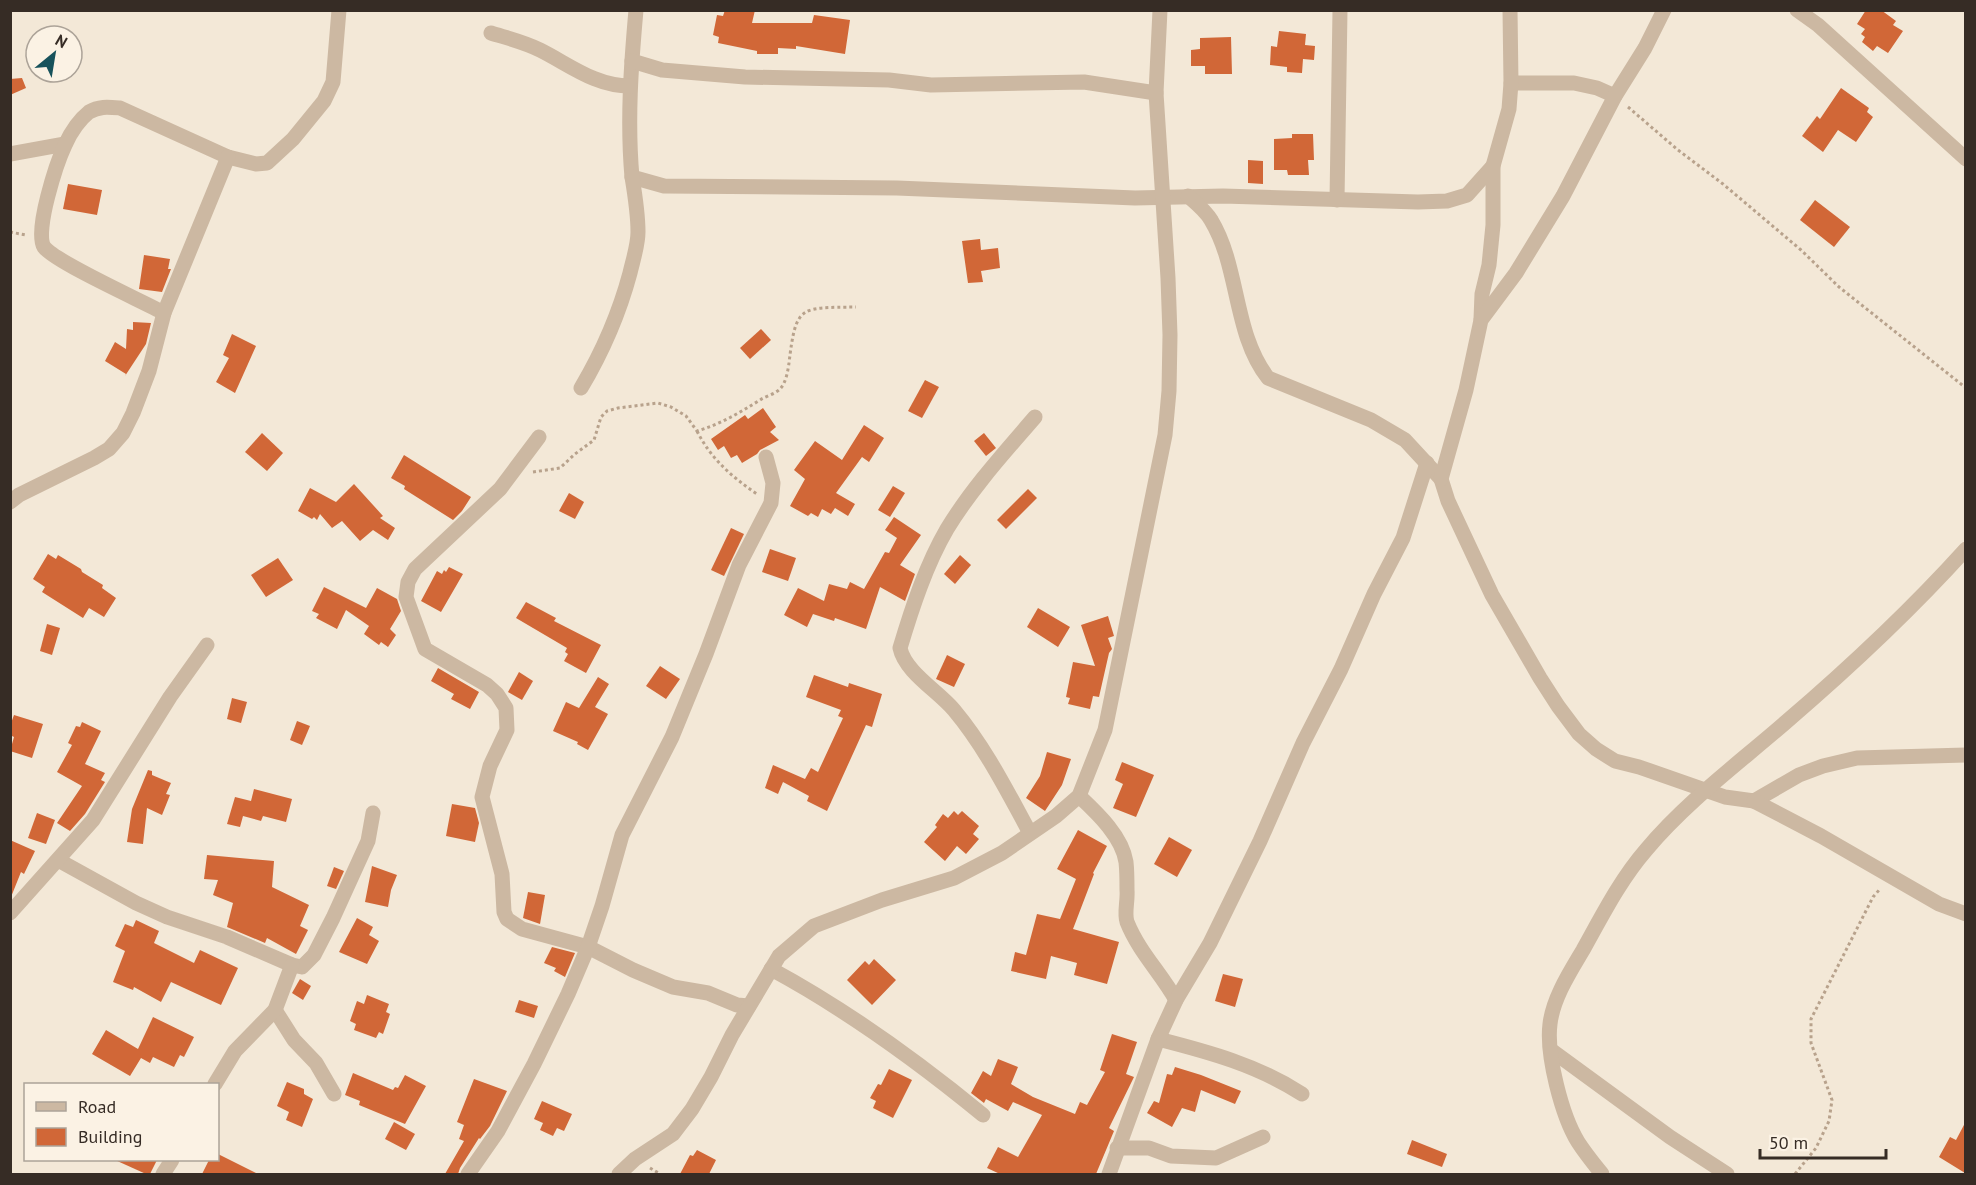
<svg xmlns="http://www.w3.org/2000/svg" width="1976" height="1185" viewBox="0 0 1976 1185" font-family="'PT Sans',sans-serif">
<rect width="100%" height="100%" fill="#f3e8d7"/>
<!-- building -->
<g fill="#d16737">
<path d="M725 10H755L752 23H812L814 15 850 20 845 54 796 46V49L778 48V54H757V51L718 43 719 37 713 35 717 15 723 16Z"/>
<path d="M1866 10H1881L1896 21 1893 25 1903 31 1888 53 1877 46 1873 51 1862 42 1865 37 1861 34 1865 29 1857 24Z"/>
<path d="M1279 31 1306 34 1305 45 1315 46 1314 60 1303 59 1302 73 1287 72V67L1270 65 1271 46 1277 47Z"/>
<path d="M1231 37 1232 74H1205V66H1191V50L1200 49V38Z"/>
<path d="M22 78 26 88 10 95V79Z"/>
<path d="M1841 88 1869 108 1867 112 1873 117 1856 142 1838 130 1823 152 1802 136 1817 116 1820 119Z"/>
<path d="M1292 134H1313L1314 160H1308L1309 175H1288L1287 170H1274V139L1292 138Z"/>
<path d="M1248 160 1263 161V184L1248 183Z"/>
<path d="M68 184 102 190 97 215 63 209Z"/>
<path d="M1815 200 1850 227 1834 247 1800 220Z"/>
<path d="M980 239 981 250 998 248 1000 268 981 271 983 282 968 283 962 241Z"/>
<path d="M144 255 170 259 168 269H171L162 292 139 289Z"/>
<path d="M133 322 151 323 146 344 125 376 126 374 105 361 115 342 126 349 127 329 133 330Z"/>
<path d="M761 329 771 340 750 359 740 348Z"/>
<path d="M232 334 256 346 235 393 216 382 229 358 223 355Z"/>
<path d="M925 380 939 387 922 418 908 411Z"/>
<path d="M763 408 776 427 770 432 779 440 760 450 757 454 742 463 737 455 731 458 724 446 718 450 711 439 745 415 748 419Z"/>
<path d="M864 425 884 438 869 462 862 457 836 493 855 504 848 516 835 508 831 514 822 509 818 517 811 513 808 516 790 506 805 479 794 470 815 441 842 460Z"/>
<path d="M262 433 283 453 267 471 245 452Z"/>
<path d="M984 433 996 448 986 456 974 441Z"/>
<path d="M404 455 471 497 462 511 453 520 404 489 405 486 391 478Z"/>
<path d="M354 484 383 516 380 518 395 528 388 540 373 530 360 541 342 521 332 528 320 514 317 520 314 517 312 519 298 511 310 488 336 502Z"/>
<path d="M893 486 905 493 890 517 878 510Z"/>
<path d="M1028 489 1037 498 1006 529 997 520Z"/>
<path d="M569 493 584 502 575 519 559 511Z"/>
<path d="M894 517 921 535 900 565 915 574 905 601 880 587 866 629 835 618 834 621 813 614 807 627 784 615 798 588 824 601 829 584 847 589 850 582 864 589 885 552 889 553 897 538 885 530Z"/>
<path d="M731 528 744 534 724 576 711 570Z"/>
<path d="M770 549 796 558 788 581 762 572Z"/>
<path d="M48 554 56 559 58 555 81 569 82 572 103 585 102 588 116 598 104 617 89 608 83 618 42 592 45 587 33 579Z"/>
<path d="M960 555 971 565 955 584 944 574Z"/>
<path d="M278 558 293 580 266 597 251 575Z"/>
<path d="M449 567 463 574 441 612 421 601 437 571 442 574 444 570 446 572Z"/>
<path d="M324 587 366 608 377 588 397 599 401 611 390 629 396 635 388 647 381 642 379 645 364 634 369 626 346 610 337 629 316 618 319 614 312 611Z"/>
<path d="M526 602 556 618 554 621 601 645 586 673 564 661 568 654 565 652 567 648 516 618Z"/>
<path d="M1038 608 1070 627 1058 647 1027 627Z"/>
<path d="M1108 616 1114 636 1108 638 1112 649 1109 653 1099 697 1093 696 1090 709 1068 704 1070 698 1066 697 1073 662 1095 666 1081 625Z"/>
<path d="M47 624 60 628 52 655 40 651Z"/>
<path d="M947 655 965 664 954 687 936 679Z"/>
<path d="M660 666 680 679 666 699 646 686Z"/>
<path d="M438 668 479 692 470 709 451 699 454 694 431 681Z"/>
<path d="M519 672 533 681 522 700 508 692Z"/>
<path d="M814 675 848 687 849 683 882 694 872 727 866 725 827 811 807 801 809 796 783 782 778 794 765 788 773 765 805 779 811 768 818 772 843 718 838 716 841 710 806 697Z"/>
<path d="M598 677 609 684 595 707 608 714 588 750 577 744 578 742 553 731 566 702 579 708Z"/>
<path d="M232 698 247 702 241 723 227 719Z"/>
<path d="M14 715 43 724 32 758 10 751 14 737 10 735V726Z"/>
<path d="M297 721 310 726 302 745 290 740Z"/>
<path d="M82 722 101 731 85 764 105 773 101 780 105 782 85 814 70 831 57 823 82 786 57 772 72 745 68 743 76 726 80 727Z"/>
<path d="M1047 752 1071 759 1062 785 1045 811 1026 798 1040 776Z"/>
<path d="M1122 762 1154 775 1136 817 1113 808 1123 784 1115 780Z"/>
<path d="M148 770 152 771V775L171 783 166 794 170 795 162 815 147 808 143 844 127 842 132 809Z"/>
<path d="M254 789 292 799 286 822 263 816 261 821 243 816 240 827 227 824 235 797 251 801Z"/>
<path d="M452 804 475 808 479 823 475 842 446 836Z"/>
<path d="M954 811 958 815 962 811 979 826 973 834 979 839 966 854 957 846 945 861 924 842 937 827 935 825 943 814 948 818Z"/>
<path d="M37 813 55 820 46 844 28 838Z"/>
<path d="M1078 830 1107 846 1093 873 1094 874 1073 929 1119 942 1107 984 1074 975 1077 963 1051 956 1046 979 1011 971 1015 952 1026 955 1037 914 1060 919 1076 879 1057 869Z"/>
<path d="M1169 837 1192 850 1177 877 1154 864Z"/>
<path d="M10 840 35 851 24 874 21 872 11 897Z"/>
<path d="M207 855 274 861 272 887 309 905 300 926 308 930 296 954 267 938 265 943 227 927 233 903 213 895 218 880 204 879Z"/>
<path d="M372 866 397 875 391 890 388 907 365 902Z"/>
<path d="M334 867 344 871 336 889 327 886Z"/>
<path d="M528 892 545 895 540 924 523 918Z"/>
<path d="M357 918 373 927 369 935 379 941 367 964 339 952Z"/>
<path d="M136 920 159 931 154 943 194 963 200 950 238 968 221 1005 171 982 161 1002 134 987 133 990 113 982 125 951 115 946 125 924 133 927Z"/>
<path d="M552 947 575 953 565 977 554 971 556 968 544 963Z"/>
<path d="M874 959 896 980 872 1005 847 980 865 961 869 965Z"/>
<path d="M1223 974 1243 979 1235 1007 1215 1001Z"/>
<path d="M300 979 311 986 303 1000 292 993Z"/>
<path d="M367 995 389 1004 386 1012 390 1014 383 1034 379 1032 376 1038 354 1030 356 1024 350 1021 357 1001 364 1004Z"/>
<path d="M519 1000 538 1006 534 1018 515 1012Z"/>
<path d="M153 1017 194 1037 184 1057 180 1055 174 1067 153 1057 150 1063 141 1058 130 1076 92 1054 106 1030 138 1049Z"/>
<path d="M1112 1034 1137 1042 1126 1074 1134 1077 1109 1128 1114 1131 1096 1174H1000L987 1168 998 1147 1018 1157 1042 1115 1013 1102 1008 1111 986 1099 984 1103 971 1093 983 1071 991 1076 998 1059 1018 1067 1011 1084 1033 1097 1075 1114 1080 1102 1087 1105 1105 1072 1100 1070Z"/>
<path d="M1175 1067 1201 1075 1241 1091 1235 1104 1201 1090 1195 1112 1182 1108 1172 1127 1147 1113 1154 1101 1159 1103 1167 1074 1172 1075Z"/>
<path d="M889 1069 912 1080 893 1118 873 1108 876 1101 870 1098 878 1084 881 1085Z"/>
<path d="M353 1073 393 1090 395 1087 398 1088 405 1075 426 1086 405 1124 359 1105 360 1101 345 1095Z"/>
<path d="M474 1079 507 1091 490 1126 480 1139 479 1138 460 1168 458 1174H445L464 1141 459 1139 464 1125 457 1122Z"/>
<path d="M287 1082 304 1089V1094L313 1099 302 1127 286 1120 289 1112 277 1106Z"/>
<path d="M542 1101 572 1114 564 1131 557 1128 553 1136 540 1130 543 1123 534 1119Z"/>
<path d="M394 1122 415 1134 406 1150 385 1139Z"/>
<path d="M1965 1123V1173L1939 1157 1950 1137 1956 1140Z"/>
<path d="M1412 1140 1447 1154 1442 1167 1407 1154Z"/>
<path d="M697 1150 716 1160 709 1174H680L690 1155 693 1156Z"/>
<path d="M218 1154 258 1174H202L209 1160H218Z"/>
<path d="M115 1160H157L150 1174H146Z"/>
</g>
<g fill="none" stroke-linecap="round" stroke-linejoin="round">
<!-- path -->
<g stroke="#b8a28c" stroke-width="3" stroke-dasharray="3 3" stroke-linecap="butt">
<path d="M1628 107 1678 150 1723 184 1801 250 1839 287 1966 388"/>
<path d="M10 232 26 235"/>
<path d="M697 431C711 459 732 477 757 494"/>
<path d="M533 472 560 468 575 454 594 440 601 417 607 411 618 408 658 403 671 407 686 416 697 431C721 424 739 413 760 400 766 396 775 394 780 389 786 383 788 370 789 363 796 304 800 308 856 307"/>
<path d="M650 1168 660 1174"/>
<path d="M1795 1174 1816 1148 1829 1121 1832 1100 1811 1043V1019L1873 897 1880 889"/>
</g>
<!-- street -->
<g stroke="#ccb8a2" stroke-width="15">
<path d="M636 10C631 66 627 121 632 177L664 186 897 188 1135 198 1223 196 1418 202 1447 201 1467 195 1493 166"/>
<path d="M1797 10 1818 25 1966 159"/>
<path d="M491 33C507 38 524 42 540 50 570 65 595 86 630 86"/>
<path d="M632 61 662 70 745 77 889 80 931 85 1084 82 1156 93"/>
<path d="M1511 83H1574L1597 88 1615 96"/>
<path d="M10 154 65 144"/>
<path d="M1188 196C1196 203 1206 211 1211 220 1240 268 1233 333 1268 378L1371 420 1405 440 1441 479 1448 501 1492 595 1540 678 1558 706 1579 734 1596 749 1615 761 1639 767 1725 797 1754 801 1799 775 1823 766 1857 758 1966 755"/>
<path d="M1337 200 1340 10"/>
<path d="M164 313C142 301 55 262 44 247 34 231 57 162 65 145 70 134 79 120 89 112 99 106 108 107 120 108L228 157 256 164 267 163 293 139 324 101 333 82 339 10"/>
<path d="M1481 319 1482 294 1489 265 1493 225V166L1509 109 1511 83 1510 10"/>
<path d="M581 388C603 351 619 314 630 273 633 260 638 245 638 232 638 213 635 195 632 177"/>
<path d="M539 437 500 489 415 569 408 582 406 597 425 649 487 685 497 694 506 708 507 730 490 766 482 797 502 874 504 912 507 919 522 929 588 947 633 970 673 987 708 993 737 1005 749 1006"/>
<path d="M1441 479 1466 390 1481 320 1516 273 1563 196 1615 96 1645 48 1664 10"/>
<path d="M10 502 19 495 94 458 109 449 123 433 133 413 149 371 164 313 228 157"/>
<path d="M1079 796C1097 813 1122 836 1126 862 1127 871 1127 881 1127 890 1128 900 1124 913 1127 922 1139 952 1161 973 1176 1000"/>
<path d="M1754 801 1821 836 1939 904 1966 914"/>
<path d="M1030 833C1007 791 985 747 954 710 938 691 905 672 900 648 912 608 926 565 947 529 972 488 1004 453 1035 417"/>
<path d="M58 860 136 903 167 917 227 937 292 965 302 967 314 955 333 918 368 841 373 813"/>
<path d="M10 913 93 820 170 697 207 645"/>
<path d="M771 969C847 1010 916 1060 983 1115"/>
<path d="M275 1010 294 1040 316 1063 334 1094"/>
<path d="M1158 1039C1209 1052 1257 1065 1302 1094"/>
<path d="M1551 1050 1670 1137 1727 1174"/>
<path d="M215 1084 235 1051 275 1010 292 965"/>
<path d="M1117 1148H1149L1171 1156 1216 1158 1263 1137"/>
<path d="M163 1174 172 1160"/>
<path d="M468 1174 498 1131 534 1064 568 994 588 947 602 906 622 835 672 737 706 654 739 565 771 503 773 483 766 457"/>
<path d="M619 1174 635 1159 673 1134 692 1109 711 1077 732 1035 779 956 814 926 882 900 954 878 1002 853 1056 816 1079 796 1105 730 1165 435 1169 391 1170 335 1168 278 1156 93 1160 10"/>
<path d="M1109 1174 1158 1039 1176 1000 1210 943 1260 841 1303 743 1341 669 1374 594 1403 538 1427 463"/>
<path d="M1602 1174C1594 1164 1585 1153 1578 1142 1562 1116 1546 1055 1550 1024 1553 998 1570 972 1583 950 1602 916 1620 880 1646 850 1686 802 1739 763 1786 722 1849 668 1910 611 1966 549"/>
</g>
</g>
<!-- border -->
<rect width="1976" height="1185" fill="none" stroke="#362c25" stroke-width="24"/>
<!-- legend -->
<rect x="24" y="1083" width="195" height="78" fill="#fbf2e4" stroke="#aca398" stroke-width="1.5"/>
<rect x="36" y="1102" width="30" height="9" fill="#ccb8a2" stroke="#aca398" stroke-width="1.5"/>
<text x="78" y="1113" font-size="18" fill="#362c25">Road</text>
<rect x="36" y="1128" width="30" height="18" fill="#d16737" stroke="#aca398" stroke-width="1.5"/>
<text x="78" y="1143" font-size="18" fill="#362c25">Building</text>
<!-- north arrow -->
<g transform="translate(54 54) rotate(30)"><circle r="28" fill="#fbf2e4" stroke="#aca398" stroke-width="1.5"/>
<path d="M0-4.5L10 22L0 15L-10 22Z" fill="#17525b"/>
<text y="-9" font-size="16" font-weight="bold" text-anchor="middle" fill="#362c25">N</text>
</g>
<!-- scale -->
<path d="M1760 1149v9h126v-9" fill="none" stroke="#362c25" stroke-width="3"/>
<text x="1769" y="1149" font-size="18" fill="#362c25" stroke="#fbf2e4" stroke-width="4.5" paint-order="stroke">50 m</text>
</svg>
